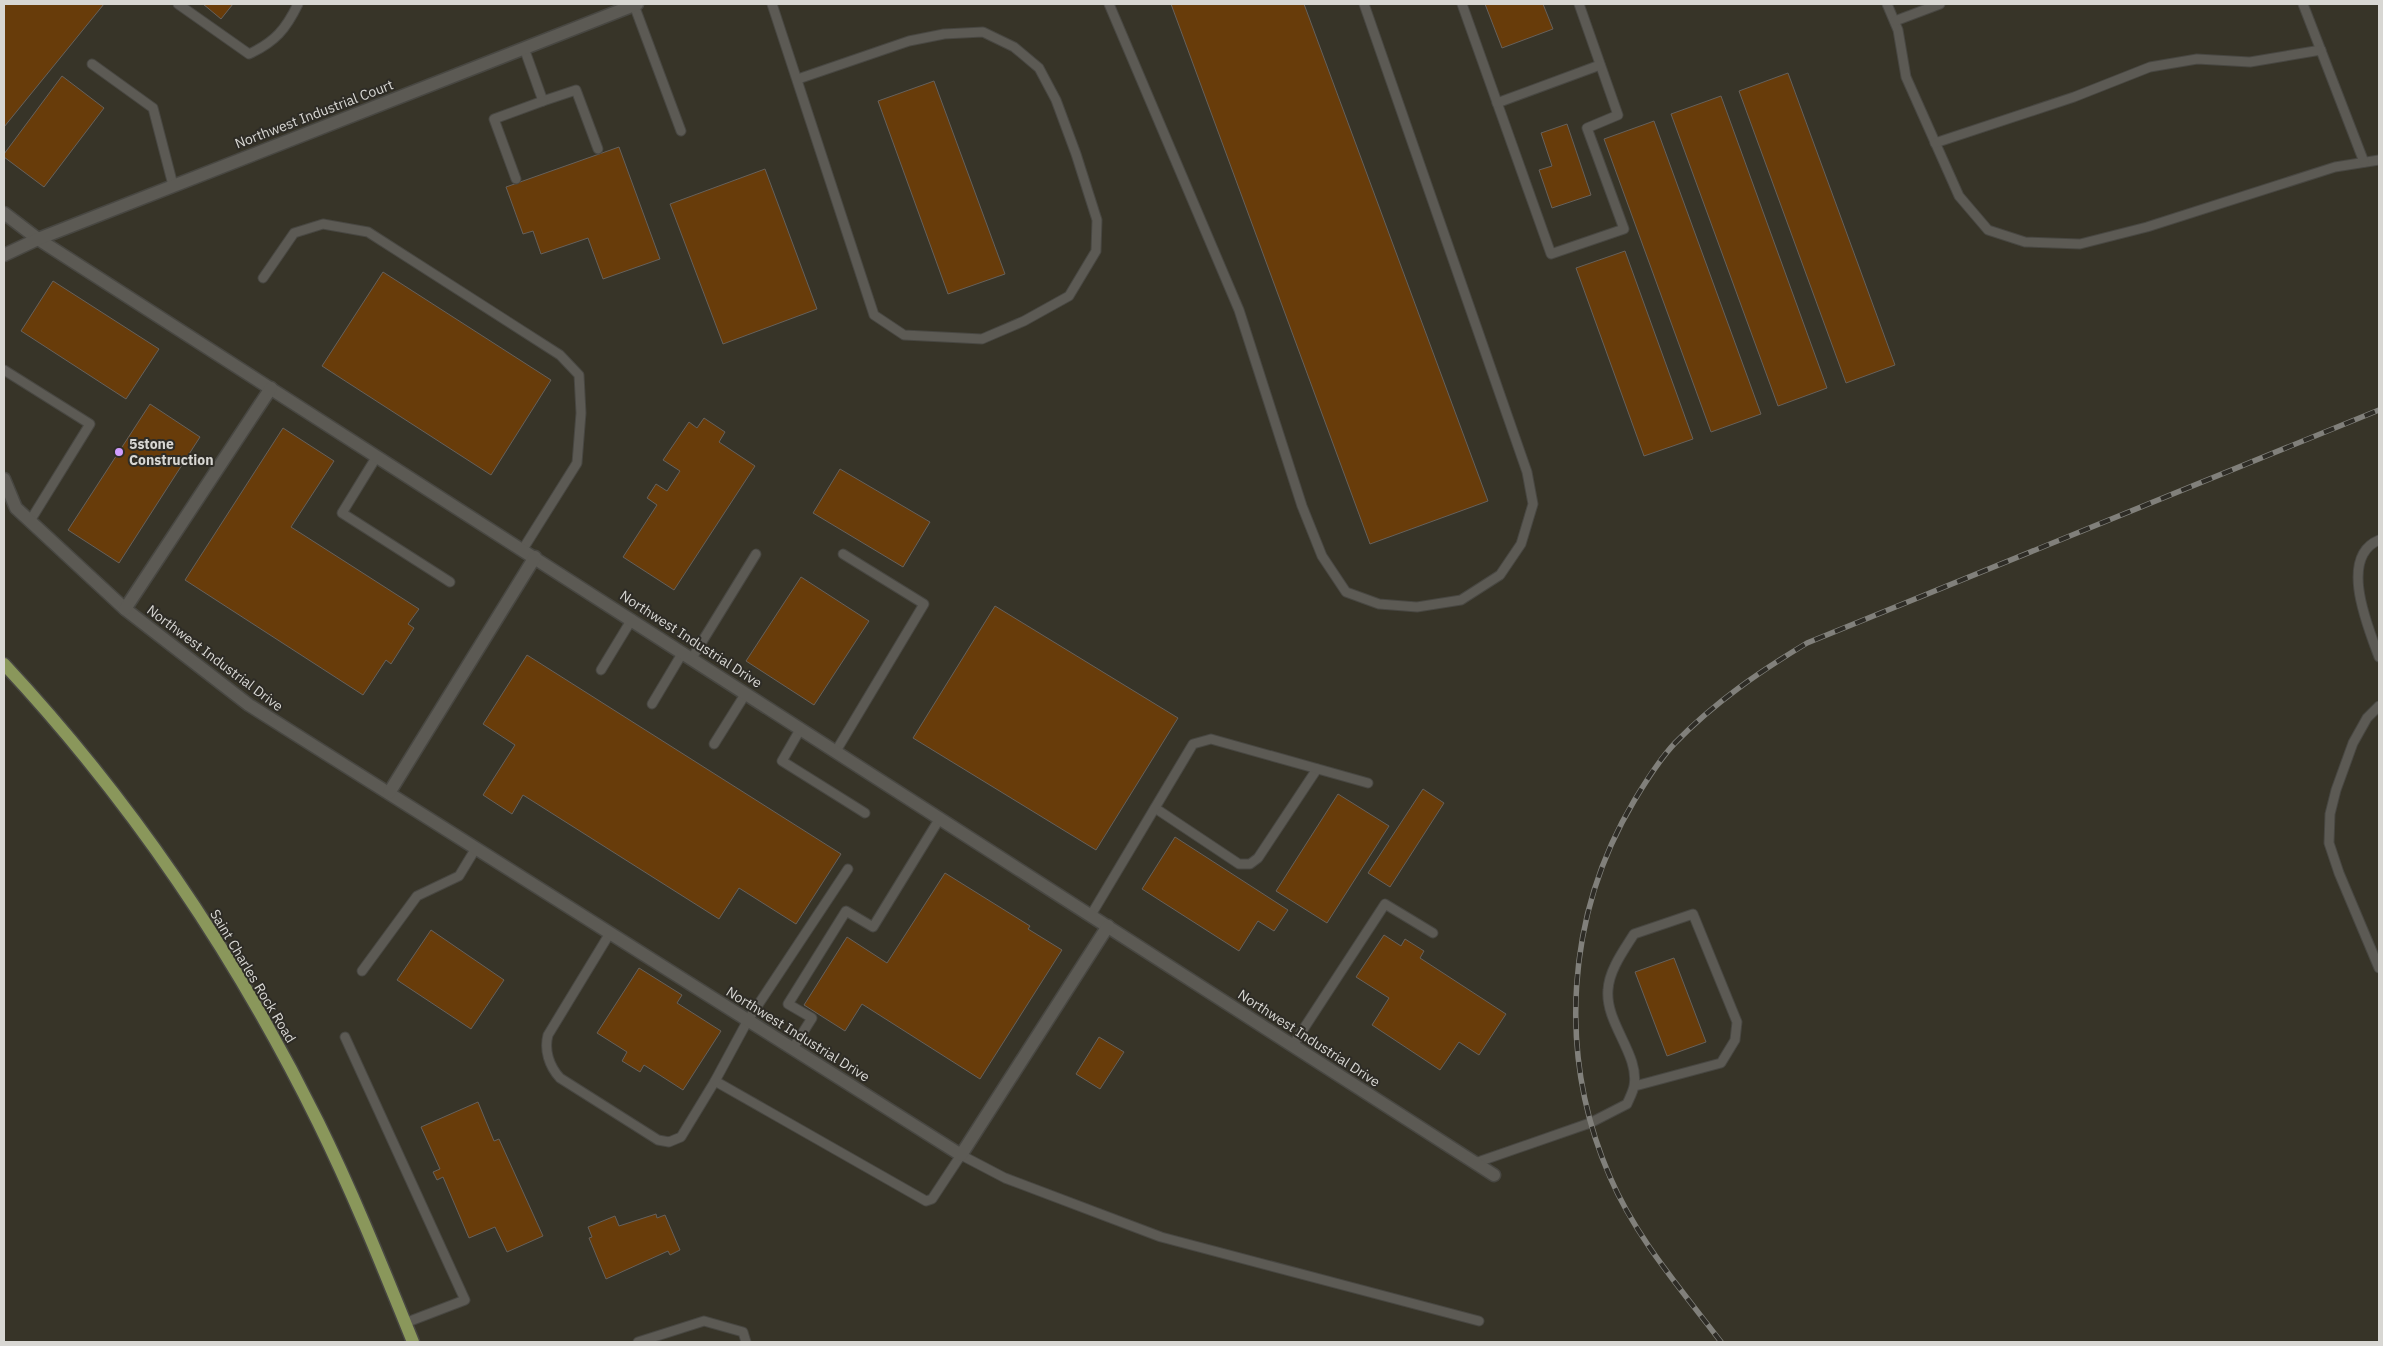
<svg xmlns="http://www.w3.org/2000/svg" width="2383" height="1346" viewBox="0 0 2383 1346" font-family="'IBM Plex Sans',sans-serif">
<rect width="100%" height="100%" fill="#2e2c26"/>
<!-- built -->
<rect fill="#373428" x="4" y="4" width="2375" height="1338"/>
<!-- building -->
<g fill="#683c0a" stroke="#66615c">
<path d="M4 4H104L4 127Z"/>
<path d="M203 4H233L221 19Z"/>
<path d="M1171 4H1304L1488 501 1370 544Z"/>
<path d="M1485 4H1543L1553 29 1502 48Z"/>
<path d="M1788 73 1895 365 1846 383 1739 91Z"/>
<path d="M62 76 104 108 44 187 4 157V154Z"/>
<path d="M934 81 1005 274 948 294 878 101Z"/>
<path d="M1721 96 1827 388 1778 406 1671 114Z"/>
<path d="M1654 121 1761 414 1711 432 1604 139Z"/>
<path d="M1567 124 1591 195 1552 208 1539 170 1552 166 1541 133Z"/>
<path d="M619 147 660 259 603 279 588 238 541 254 533 231 523 234 506 187Z"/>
<path d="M765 169 817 309 723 344 670 204Z"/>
<path d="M1625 251 1693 439 1644 456 1576 268Z"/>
<path d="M383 272 551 380 491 475 322 366Z"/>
<path d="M53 281 159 349 126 399 21 331Z"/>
<path d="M150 404 200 437 119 563 68 530Z"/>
<path d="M704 418 725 432 719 442 755 466 674 590 623 557 657 505 647 498 656 484 667 491 680 471 663 460 689 422 697 428Z"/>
<path d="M283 428 334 461 291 527 419 609 408 624 414 628 391 664 386 660 363 695 185 580Z"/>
<path d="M840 469 930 522 903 567 813 513Z"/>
<path d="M801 577 869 621 814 705 746 661Z"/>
<path d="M995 606 1178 718 1096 850 913 738Z"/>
<path d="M527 655 841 854 796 924 739 888 719 919 523 795 512 814 483 795 515 745 483 724Z"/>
<path d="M1423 789 1444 803 1390 887 1368 873Z"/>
<path d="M1338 794 1389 826 1327 923 1276 891Z"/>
<path d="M1175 837 1288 910 1274 931 1258 921 1239 951 1142 889Z"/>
<path d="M945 873 1030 926 1028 929 1062 950 980 1079 862 1004 845 1031 804 1005 847 937 887 963Z"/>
<path d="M431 930 504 980 471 1029 397 980Z"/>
<path d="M1384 935 1401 946 1405 939 1424 951 1420 958 1506 1014 1479 1055 1459 1042 1440 1070 1372 1025 1389 998 1356 977Z"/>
<path d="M1674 958 1706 1042 1667 1056 1635 972Z"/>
<path d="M639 968 682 995 677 1003 721 1031 683 1090 644 1065 640 1072 622 1061 627 1052 597 1033Z"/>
<path d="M1099 1037 1124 1052 1100 1089 1076 1074Z"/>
<path d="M478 1102 494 1141 499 1139 543 1236 507 1252 495 1227 469 1238 443 1177 437 1180 433 1172 440 1169 421 1127Z"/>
<path d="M656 1214 657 1218 665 1215 680 1250 670 1255 668 1251 606 1279 589 1238 592 1237 588 1227 615 1216 619 1226Z"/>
</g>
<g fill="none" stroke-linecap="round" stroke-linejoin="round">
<defs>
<g id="service">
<path d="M178 4 249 54C275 42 286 29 298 4"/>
<path d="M772 4 874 315 904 335 982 339 1024 321 1069 296 1096 251 1097 220 1076 154 1056 100 1039 68 1014 47 983 32 944 34 909 41 798 79"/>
<path d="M1109 4 1239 310 1302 506 1322 556 1346 592 1379 604 1417 607 1461 600 1500 575 1521 544 1533 504 1527 472 1364 4"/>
<path d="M1462 4 1551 254 1624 229 1587 128 1618 115 1579 4"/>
<path d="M1887 4 1898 30 1906 77 1959 196 1988 230 2025 242 2080 244 2147 227 2335 167 2379 160"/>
<path d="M2303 4 2364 162"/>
<path d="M634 5 681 131"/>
<path d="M1895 21 1940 4"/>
<path d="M524 48 543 101 576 90 598 149"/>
<path d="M92 64 153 108 173 185"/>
<path d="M1497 103 1600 65"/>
<path d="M1935 143 2074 97 2150 67 2197 59 2250 62 2321 50"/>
<path d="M516 179 494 119 543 101"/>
<path d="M263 278 294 233 323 224 368 232 560 355 579 375 581 413 577 463 523 549"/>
<path d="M4 370 90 424 30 521"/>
<path d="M377 456 342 513 450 582"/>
<path d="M2379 540C2338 557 2368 627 2379 657"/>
<path d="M692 658 756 554"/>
<path d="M601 670 632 619"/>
<path d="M652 704 683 652"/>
<path d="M2379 706 2367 718 2353 743 2336 790 2330 814 2329 843 2339 873 2379 968"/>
<path d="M801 728 782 761 865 813"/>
<path d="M714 744 746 693"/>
<path d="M836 751 924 604 843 554"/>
<path d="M1155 808 1239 864H1250L1258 858 1317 769"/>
<path d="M1091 915 1193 744 1211 739 1368 783"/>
<path d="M610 933 548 1035C544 1050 549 1066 560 1078L658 1140 669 1142 681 1137 715 1081 926 1201 932 1199 961 1155 1005 1178 1161 1237 1479 1321"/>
<path d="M362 971 417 896 459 876 476 848"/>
<path d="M345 1037 465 1300 405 1323"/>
<path d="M1293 1045 1385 904 1433 933"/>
<path d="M793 1048 812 1018 788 1004 846 911 873 927 940 818"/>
<path d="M715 1081 748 1020 848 869"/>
<path d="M1475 1163 1590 1123 1627 1104C1629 1099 1633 1092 1634 1086 1640 1055 1605 1023 1608 990 1609 970 1624 950 1634 934L1693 914 1737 1022 1735 1040 1721 1063 1635 1086"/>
<path d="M638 1342 704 1321 743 1332 746 1342"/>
</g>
<g id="minor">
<path d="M4 213 38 239 1494 1175"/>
<path d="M4 255 38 239 637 4"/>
<path d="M4 479 16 508 125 609 249 705 961 1155 1108 926"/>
<path d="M125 609 271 388"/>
<path d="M389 793 535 557"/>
</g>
<path id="primary" d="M4 664C130 799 236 956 318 1122 353 1193 383 1268 413 1342"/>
</defs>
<!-- service casing -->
<use href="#service" stroke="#484742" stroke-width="11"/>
<!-- minor casing -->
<use href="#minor" stroke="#484742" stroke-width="15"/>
<!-- primary casing -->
<use href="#primary" stroke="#484742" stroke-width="15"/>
<!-- service -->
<use href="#service" stroke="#5c5a54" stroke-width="9"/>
<!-- minor -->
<use href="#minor" stroke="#5c5a54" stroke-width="12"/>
<!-- primary -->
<use href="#primary" stroke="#8a975b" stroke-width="12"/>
<defs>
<path id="rail" d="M1721 1342C1681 1289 1636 1238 1610 1177 1557 1055 1566 915 1634 801 1646 781 1659 760 1675 743 1715 702 1759 672 1807 643L2379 410"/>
</defs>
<!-- rail casing -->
<use href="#rail" stroke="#81807b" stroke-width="5.5"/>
<!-- rail -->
<use href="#rail" stroke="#2e2c26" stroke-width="4" stroke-dasharray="11" stroke-linecap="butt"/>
</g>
<!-- markers -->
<circle fill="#d09dff" stroke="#2e2c26" stroke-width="2" cx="119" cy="452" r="5"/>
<g text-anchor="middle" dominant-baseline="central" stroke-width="4" stroke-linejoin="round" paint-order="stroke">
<!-- street labels -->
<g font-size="14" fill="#d8d7d3" stroke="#2e2c26">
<text transform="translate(314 114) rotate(-21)">Northwest Industrial Court</text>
<text transform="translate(691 639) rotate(33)">Northwest Industrial Drive</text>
<text transform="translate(215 658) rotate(37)">Northwest Industrial Drive</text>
<text transform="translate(253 976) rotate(59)">Saint Charles Rock Road</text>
<text transform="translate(798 1034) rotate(32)">Northwest Industrial Drive</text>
<text transform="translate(1309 1038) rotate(33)">Northwest Industrial Drive</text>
</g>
<!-- poi labels -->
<g font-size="14" font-weight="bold" fill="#d8d7d3" stroke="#2e2c26" text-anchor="start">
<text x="129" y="444">5stone<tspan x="129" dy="16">Construction</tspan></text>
</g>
</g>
<!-- border -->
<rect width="2383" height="1346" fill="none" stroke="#d8d7d3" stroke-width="10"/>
</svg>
